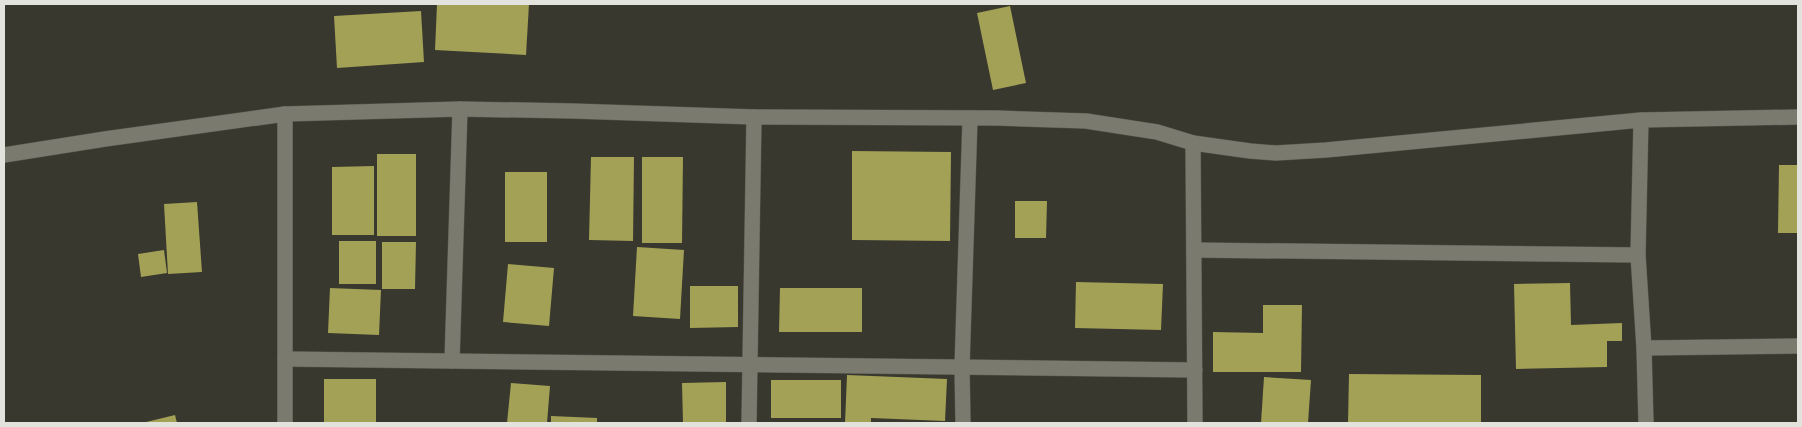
<svg xmlns="http://www.w3.org/2000/svg" width="1802" height="427" viewBox="0 0 1802 427" font-family="Spectral,serif">
<rect width="100%" height="100%" fill="#38382f"/>
<!-- building -->
<g fill="#a3a156">
<path d="M437 4H529L526 55 435 50Z"/>
<path d="M1010 6 1026 83 993 90 977 13Z"/>
<path d="M421 11 424 62 337 68 334 16Z"/>
<path d="M852 151 951 152 950 241 852 240Z"/>
<rect x="377" y="154" width="39" height="82"/>
<path d="M591 157H634L633 241 589 240Z"/>
<path d="M642 157H683L682 243H642Z"/>
<path d="M1779 165H1798V233H1778Z"/>
<path d="M374 166V235H332V167Z"/>
<rect x="505" y="172" width="42" height="70"/>
<path d="M1015 201H1047L1046 238H1015Z"/>
<path d="M197 202 202 272 168 274 164 204Z"/>
<rect x="339" y="241" width="37" height="43"/>
<path d="M382 242H416L415 289H382Z"/>
<path d="M637 247 684 250 680 319 633 316Z"/>
<path d="M164 250 167 273 141 277 138 254Z"/>
<path d="M508 264 554 268 549 326 503 322Z"/>
<path d="M1076 282 1163 284 1161 330 1075 328Z"/>
<path d="M1570 283 1571 325 1622 323V341H1607V367L1516 369 1514 284Z"/>
<path d="M690 286H738V327L690 328Z"/>
<path d="M330 288 381 290 379 335 328 333Z"/>
<path d="M780 288H862V332H779Z"/>
<path d="M1263 305H1302L1301 372H1213V332L1263 333Z"/>
<path d="M1349 374 1481 375V423H1348Z"/>
<path d="M847 375 947 379 945 421 871 418V423H845Z"/>
<path d="M1264 377 1311 380 1308 423H1261Z"/>
<rect x="324" y="379" width="52" height="44"/>
<rect x="771" y="380" width="70" height="38"/>
<path d="M726 382V423H683L682 383Z"/>
<path d="M511 383 550 386 547 423H507Z"/>
<path d="M175 415 177 423H142Z"/>
<path d="M551 416 597 418V423H551Z"/>
</g>
<g fill="none" stroke-linecap="round" stroke-linejoin="round">
<defs>
<g id="street">
<path d="M285 114V423"/>
<path d="M1641 120 1638 255 1644 348 1646 423"/>
<path d="M1193 143 1195 423"/>
<path d="M4 155 105 139 285 114 460 109 573 111 754 117 997 118 1086 121 1157 132 1193 143 1250 151 1276 153 1326 150 1641 120 1798 117"/>
<path d="M1194 250 1638 255"/>
<path d="M1644 348 1798 346"/>
<path d="M285 359 1195 370"/>
<path d="M452 361 460 109"/>
<path d="M749 423 754 117"/>
<path d="M963 423 962 367 970 119"/>
</g>
</defs>
<!-- street casing -->
<use href="#street" stroke="#56564e" stroke-width="16"/>
<!-- street -->
<use href="#street" stroke="#7a7a6f" stroke-width="15"/>
</g>
<!-- border -->
<rect width="1802" height="427" fill="none" stroke="#e2e3dd" stroke-width="10"/>
</svg>
